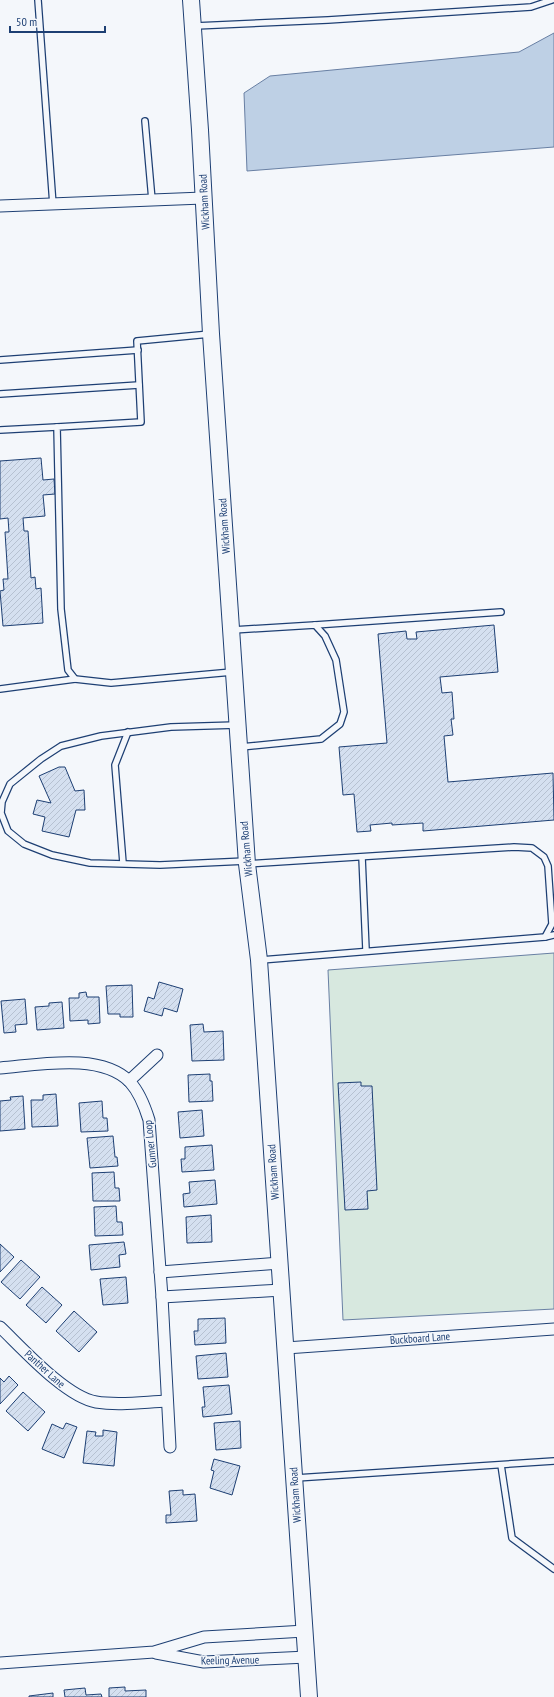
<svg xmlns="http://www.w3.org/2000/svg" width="554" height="1697" viewBox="0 0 554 1697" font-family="'PT Sans Narrow',sans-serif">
<defs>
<pattern id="building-hatch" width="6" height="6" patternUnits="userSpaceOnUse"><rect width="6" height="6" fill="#d5e0f0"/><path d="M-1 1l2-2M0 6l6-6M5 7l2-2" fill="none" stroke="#b6c1d1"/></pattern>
</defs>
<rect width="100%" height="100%" fill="#f4f7fb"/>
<!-- grass -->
<path fill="#d7e8df" stroke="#687fa3" d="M554 953V1309L343 1320 328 970Z"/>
<!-- water -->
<path fill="#bed0e5" stroke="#687fa3" d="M554 33V147L247 171 244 93 270 76 519 52Z"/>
<!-- building -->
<g fill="url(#building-hatch)" stroke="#1d3f73">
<path d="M41 458 43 480 54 479 55 494 43 495 45 516 23 518 24 531H28L31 578 35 577 36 589 41 588 43 623 3 626 0 591 4 590 3 579H8L5 532H9L8 518 0 519V461Z"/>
<path d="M494 625 498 672 440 677 442 693 452 692 454 719H451L453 735 444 736 448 782 553 773 554 820 423 831V823L392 825V823L370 825 371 831 357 832 354 794 343 795 339 747 387 743 378 634 406 631 407 639H417L416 632Z"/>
<path d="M59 767H65L75 791 84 790 85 810H76L69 837 42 831 45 817 33 814 37 800 51 803 39 776Z"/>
<path d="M159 982 183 989 177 1012 164 1008 162 1016 144 1011 148 997 154 999Z"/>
<path d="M132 985 133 1017H120V1014H108L106 986Z"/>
<path d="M86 992 87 997H99L100 1023 88 1024V1020L70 1021 69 998H79V993Z"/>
<path d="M25 999 27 1024 15 1025 16 1032 4 1033 1 1001Z"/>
<path d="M62 1002 64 1028 37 1030 35 1007 49 1006V1003Z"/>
<path d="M203 1024 204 1032 223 1031 224 1060 192 1061 190 1025Z"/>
<path d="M210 1074V1081H212L213 1101 189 1102 188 1075Z"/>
<path d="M361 1082V1086H372L377 1190 367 1191 368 1209 345 1210 338 1083Z"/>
<path d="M56 1094 58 1126 32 1127 31 1100H43V1095Z"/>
<path d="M23 1096 25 1129 0 1131V1101L11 1100 10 1097Z"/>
<path d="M102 1101 103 1118H107L108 1131 81 1132 79 1103Z"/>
<path d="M202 1110 204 1136 180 1138 178 1112Z"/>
<path d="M113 1136 115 1157H117L118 1166 90 1168 87 1138Z"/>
<path d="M212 1145 214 1170 182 1172 181 1159H185V1147Z"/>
<path d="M114 1172 115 1188H119L120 1201H93L92 1173Z"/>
<path d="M215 1180 217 1204 184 1207 183 1194 190 1193 189 1182Z"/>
<path d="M116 1206 117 1222H122L123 1235 95 1236 94 1207Z"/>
<path d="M211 1215 212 1242 187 1243 186 1217Z"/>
<path d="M124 1242 126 1254 119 1255 120 1267 91 1270 89 1245Z"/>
<path d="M0 1244 14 1257 0 1272Z"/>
<path d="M21 1260 40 1277 20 1299 1 1282Z"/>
<path d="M126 1277 128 1303 103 1305 100 1279Z"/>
<path d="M42 1287 62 1305 46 1323 26 1305Z"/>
<path d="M74 1311 97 1332 79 1352 56 1331Z"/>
<path d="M225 1318 226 1343 195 1345 194 1331H198V1319Z"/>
<path d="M226 1353 228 1377 198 1379 196 1356Z"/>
<path d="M9 1376 18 1385 0 1404V1378L4 1382Z"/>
<path d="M229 1385 232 1414 203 1417 202 1407H205L203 1387Z"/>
<path d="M23 1392 45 1412 28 1431 6 1411Z"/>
<path d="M240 1421 241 1448 216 1450 214 1423Z"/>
<path d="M66 1423 77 1427 64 1458 42 1449 52 1424 63 1429Z"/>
<path d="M103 1430 117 1432 114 1466 83 1463 87 1431 96 1432 95 1436H103Z"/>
<path d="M214 1459 240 1466 232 1495 210 1488 214 1471 211 1470Z"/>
<path d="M183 1490V1495L195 1494 197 1521 166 1523V1515H171L169 1491Z"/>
<path d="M125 1687V1691L146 1690V1697H109V1688Z"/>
<path d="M85 1688 86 1695 101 1694 102 1697H65L64 1690Z"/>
<path d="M53 1693V1697H29V1696Z"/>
</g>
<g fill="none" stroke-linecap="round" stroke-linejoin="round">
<defs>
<g id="lane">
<path d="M38 0 53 205"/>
<path d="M195 26 328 20 531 7 552 0"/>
<path d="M145 121 152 200"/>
<path d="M210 334 137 341 141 422 57 427 61 609 68 670 75 679 111 683 232 672"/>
<path d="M0 360 138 350"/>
<path d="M0 394 139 385"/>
<path d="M0 430 57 427"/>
<path d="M315 625 501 612"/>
<path d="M233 630 315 625 325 636 336 660 344 712 340 724 321 739 241 747"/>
<path d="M0 689 75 679"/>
<path d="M237 725 171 727 101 736 61 746 41 759 10 784 2 802 1 813 8 831 24 844 52 855 90 863 160 865 246 861"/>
<path d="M362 857 366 950"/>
<path d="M123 863 115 765 128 732"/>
<path d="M248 864 514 847 532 848 544 857 548 866 552 924 545 937 261 960"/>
<path d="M545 937 554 935"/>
<path d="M501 1465 512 1538 554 1569"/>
<path d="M296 1478 554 1461"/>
</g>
<g id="street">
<path d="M0 206 203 198"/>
<path d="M0 1068C38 1065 101 1052 130 1082 140 1093 145 1107 149 1120L162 1297 170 1447"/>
<path d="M129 1081 157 1055"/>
<path d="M160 1272 280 1263"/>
<path d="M162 1297 282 1290"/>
<path d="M0 1327C23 1349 66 1397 96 1402 119 1406 144 1402 167 1401"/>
<path d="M286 1348 554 1329"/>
<path d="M156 1653 204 1662 307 1657"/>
<path d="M0 1663 154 1652 204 1637 305 1631"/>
</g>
<path id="secondary" d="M191 0 200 130 211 334 247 864 259 960 309 1697"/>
</defs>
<!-- lane casing -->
<use href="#lane" stroke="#1d3f73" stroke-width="8"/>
<!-- street casing -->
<use href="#street" stroke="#1d3f73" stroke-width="13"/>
<!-- secondary casing -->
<use href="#secondary" stroke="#1d3f73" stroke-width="18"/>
<!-- lane -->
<use href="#lane" stroke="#f4f7fb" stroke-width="5.5"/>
<!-- street -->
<use href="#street" stroke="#f4f7fb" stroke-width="11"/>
<!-- secondary -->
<use href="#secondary" stroke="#f4f7fb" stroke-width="16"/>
</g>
<g text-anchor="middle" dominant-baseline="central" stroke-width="3" stroke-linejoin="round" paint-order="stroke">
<!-- street labels -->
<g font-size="11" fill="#1d3f73" stroke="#f4f7fb">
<text transform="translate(204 202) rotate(-93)">Wickham Road</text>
<text transform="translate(224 526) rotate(-94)">Wickham Road</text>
<text transform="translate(246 849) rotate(-95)">Wickham Road</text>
<text transform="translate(150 1144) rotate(-96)">Gunner Loop</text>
<text transform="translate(273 1172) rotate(-94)">Wickham Road</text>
<text transform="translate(420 1338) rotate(-4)">Buckboard Lane</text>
<text transform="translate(45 1369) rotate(42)">Panther Lane</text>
<text transform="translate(295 1495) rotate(-94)">Wickham Road</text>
<text transform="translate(230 1660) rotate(-1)">Keeling Avenue</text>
</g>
</g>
<!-- scale -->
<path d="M10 26v6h95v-6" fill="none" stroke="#1d3f73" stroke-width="2"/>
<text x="16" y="26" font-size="12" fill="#1d3f73" stroke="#f4f7fb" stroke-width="3" paint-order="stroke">50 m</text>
</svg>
